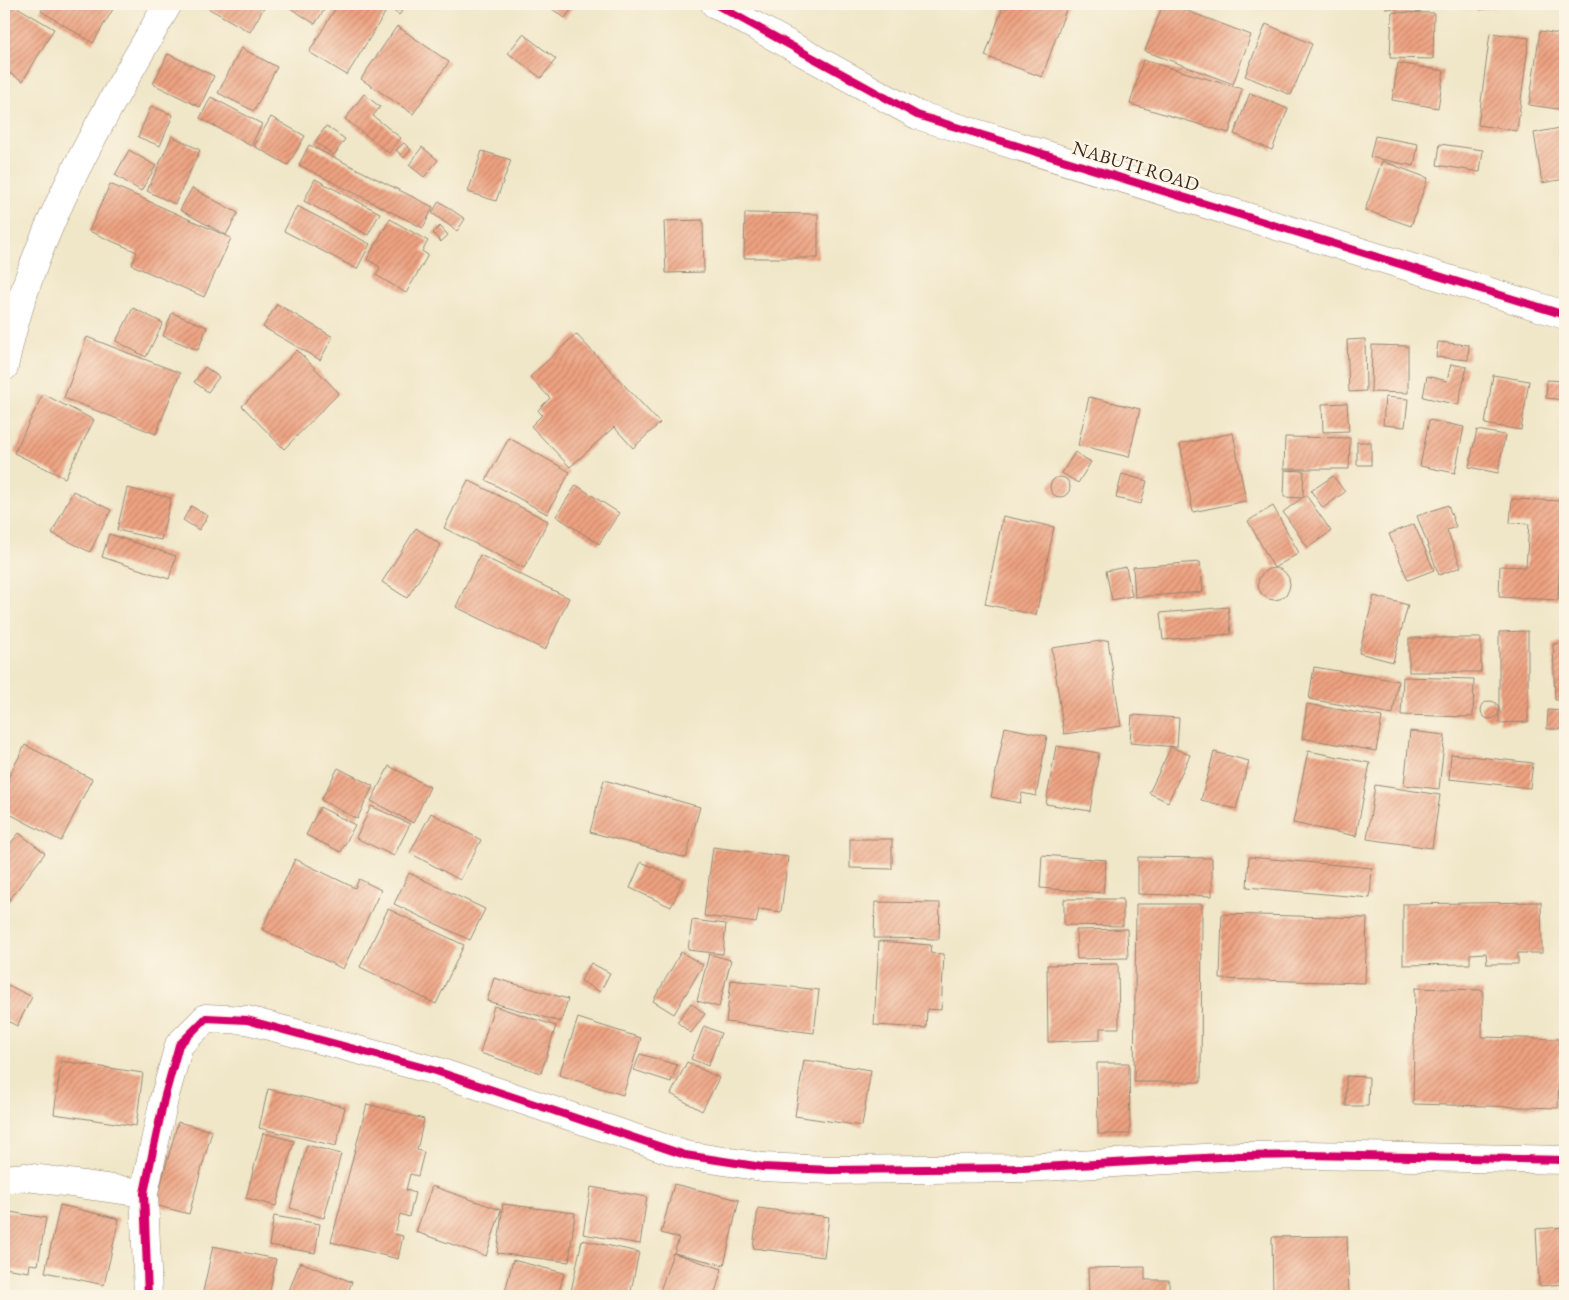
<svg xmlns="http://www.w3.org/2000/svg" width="1569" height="1300" viewBox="0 0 1569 1300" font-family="'EB Garamond',serif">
<defs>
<pattern id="building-hatch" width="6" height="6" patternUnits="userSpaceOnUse" patternTransform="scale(1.25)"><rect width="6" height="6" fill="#eea281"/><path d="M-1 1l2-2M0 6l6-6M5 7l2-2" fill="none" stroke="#c28469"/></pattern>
</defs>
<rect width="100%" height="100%" fill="#fcf5e5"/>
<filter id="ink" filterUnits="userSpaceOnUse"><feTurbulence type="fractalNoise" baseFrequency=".02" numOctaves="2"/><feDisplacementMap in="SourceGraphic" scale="10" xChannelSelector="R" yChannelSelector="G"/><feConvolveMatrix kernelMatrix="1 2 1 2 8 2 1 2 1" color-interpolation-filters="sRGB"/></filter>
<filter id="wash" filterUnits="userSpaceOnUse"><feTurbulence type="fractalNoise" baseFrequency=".0096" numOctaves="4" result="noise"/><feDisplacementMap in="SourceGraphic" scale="20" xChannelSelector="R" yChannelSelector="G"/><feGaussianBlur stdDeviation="1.12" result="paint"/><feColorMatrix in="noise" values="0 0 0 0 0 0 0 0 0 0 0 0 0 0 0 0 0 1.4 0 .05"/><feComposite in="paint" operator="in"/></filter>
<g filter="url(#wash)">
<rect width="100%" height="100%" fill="#f0e6c8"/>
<g id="blocks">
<!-- building -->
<g fill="url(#building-hatch)">
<path d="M4 4H12L54 29 23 81 4 70Z"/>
<path d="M46 4H116L93 43 41 11Z"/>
<path d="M208 4H266L250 32 206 7Z"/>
<path d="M284 4H328L315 24Z"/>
<path d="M338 4H369L385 13 347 75 309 52Z"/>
<path d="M384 4H407L399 15Z"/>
<path d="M545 4H575L565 18Z"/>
<path d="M1004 4H1068L1042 77 985 56Z"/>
<path d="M1163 4H1169L1251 35 1233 84 1145 51Z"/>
<path d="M1386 4H1440V5L1386 9Z"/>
<path d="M1479 4H1503L1504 5 1480 10Z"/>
<path d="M1392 12 1434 13 1433 59 1390 58Z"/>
<path d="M1266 24 1312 44 1291 95 1245 76Z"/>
<path d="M397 26 449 62 413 114 361 79Z"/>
<path d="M1540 31 1565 35V110L1529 105Z"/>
<path d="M1490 33 1529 38 1517 131 1478 125Z"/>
<path d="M523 34 556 59 541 78 508 53Z"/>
<path d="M241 48 277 67 254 111 218 93Z"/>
<path d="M168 54 214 76 200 107 153 84Z"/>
<path d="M1143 60 1242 89 1229 133 1130 104Z"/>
<path d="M1398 63 1444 71 1438 108 1392 100Z"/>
<path d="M1250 93 1288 109 1272 150 1234 134Z"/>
<path d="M364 94 380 107 373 116 401 138 389 153 345 119Z"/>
<path d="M211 97 262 124 251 146 200 118Z"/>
<path d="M151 106 173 115 160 146 138 137Z"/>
<path d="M271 117 305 136 288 165 254 146Z"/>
<path d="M326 126 345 139 334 155 315 142Z"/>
<path d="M1565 127V179L1542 183 1534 133Z"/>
<path d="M172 136 200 150 175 204 147 191Z"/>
<path d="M1375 136 1418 144 1414 166 1370 157Z"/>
<path d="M404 143 411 150 404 158 396 150Z"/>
<path d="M1440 144 1483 150 1480 172 1437 165Z"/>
<path d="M309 145 433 207 423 228 299 165Z"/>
<path d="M422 147 438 160 424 177 409 165Z"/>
<path d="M129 150 156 166 141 191 115 175Z"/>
<path d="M482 151 511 160 496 201 468 192Z"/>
<path d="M1382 161 1428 178 1411 226 1365 210Z"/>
<path d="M315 179 380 213 368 235 304 201Z"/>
<path d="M110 184 231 238 204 297 132 265 137 252 89 231Z"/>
<path d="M192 188 238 213 226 235 180 210Z"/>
<path d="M439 201 465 219 457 231 432 213Z"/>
<path d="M297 206 370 244 357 269 284 231Z"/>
<path d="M745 213 818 214V258H744Z"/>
<path d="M390 219 428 241 422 251 428 255 406 293 376 275 380 267 367 259Z"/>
<path d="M703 220 704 272 666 273 664 221Z"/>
<path d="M440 226 448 235 441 242 433 233Z"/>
<path d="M277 304 333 337 320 360 263 327Z"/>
<path d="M133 308 163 323 146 357 116 341Z"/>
<path d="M172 313 207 327 198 350 163 336Z"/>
<path d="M576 334 660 423 633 448 614 427 570 467 531 426 542 415 538 410 550 398 530 377Z"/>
<path d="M87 337 180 373 156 434 64 398Z"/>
<path d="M1365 339 1366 391 1349 392 1347 340Z"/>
<path d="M1438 342 1469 345 1468 360 1436 357Z"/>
<path d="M1372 345 1408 346V393L1371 392Z"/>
<path d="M297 350 339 393 284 449 242 406Z"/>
<path d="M1451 364 1467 367 1458 405 1423 397 1427 376 1447 381Z"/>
<path d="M205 367 219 377 208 392 194 382Z"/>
<path d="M1493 375 1529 381 1521 430 1485 424Z"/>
<path d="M1547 380 1565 381V400L1546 398Z"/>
<path d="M43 394 94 420 65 478 14 453Z"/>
<path d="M1089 397 1140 409 1129 457 1078 445Z"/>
<path d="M1385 397 1408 399 1405 427 1383 425Z"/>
<path d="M1347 403 1349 431 1323 432 1322 404Z"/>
<path d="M1429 420 1464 427 1455 473 1420 466Z"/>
<path d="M1477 430 1505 435 1498 473 1469 467Z"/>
<path d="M1233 433 1246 501 1193 512 1180 444Z"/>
<path d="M1285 437 1350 438 1349 469H1284Z"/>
<path d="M509 438 570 472 547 514 486 480Z"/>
<rect x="1357" y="442" width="14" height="23"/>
<path d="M1075 452 1091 462 1078 483 1062 473Z"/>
<path d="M1285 470 1304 471 1303 498 1306 495 1331 531 1308 548 1283 512 1302 498 1284 497Z"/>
<path d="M1122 474 1147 481 1141 504 1116 498Z"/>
<path d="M1333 476 1345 492 1323 508 1311 491Z"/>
<circle cx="1060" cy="487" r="10"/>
<path d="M468 480 548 521 524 568 444 528Z"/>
<path d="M576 485 619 513 599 544 556 516Z"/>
<path d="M127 488 171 498 161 540 117 530Z"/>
<path d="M73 491 111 510 90 552 52 533Z"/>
<path d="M1512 499 1563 501 1558 600 1499 597 1500 566 1526 567 1529 524 1510 523Z"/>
<path d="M1448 505 1456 527 1447 530 1461 567 1439 575 1417 516Z"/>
<path d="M191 506 208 516 199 530 183 520Z"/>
<path d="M1273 506 1299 553 1274 568 1248 521Z"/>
<path d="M1003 516 1054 527 1036 615 985 604Z"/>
<path d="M1414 524 1434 570 1408 580 1389 534Z"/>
<path d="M416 528 441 545 407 598 382 582Z"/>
<path d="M109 534 176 556 169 579 102 557Z"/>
<path d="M480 555 569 598 545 650 456 607Z"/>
<path d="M1200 562 1203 592 1135 597 1133 567Z"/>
<path d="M1126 567 1132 596 1112 600 1106 571Z"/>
<circle cx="1274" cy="584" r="16"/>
<path d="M1374 596 1408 605 1393 662 1359 653Z"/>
<path d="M1228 607 1231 634 1163 640 1160 613Z"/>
<path d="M1528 631V722L1499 723V632Z"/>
<rect x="1409" y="638" width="72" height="34"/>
<path d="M1108 640 1121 726 1064 734 1052 648Z"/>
<path d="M1565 643V700H1555L1553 644Z"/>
<path d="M1314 667 1398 681 1393 714 1309 699Z"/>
<path d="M1403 677 1474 679 1473 717 1401 715Z"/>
<circle cx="1490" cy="710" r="9"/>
<path d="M1307 704 1382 717 1376 751 1302 738Z"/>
<path d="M1548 710 1565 711V729H1547Z"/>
<path d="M1132 715 1179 718 1177 747 1130 743Z"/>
<path d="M1005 727 1047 736 1036 796 1022 793 1020 803 991 797Z"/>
<path d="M1410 731 1445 735 1439 789 1404 785Z"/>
<path d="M25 745 92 779 61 841 4 811V786Z"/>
<path d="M1056 746 1099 753 1090 811 1046 804Z"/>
<path d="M1171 747 1190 755 1168 802 1149 793Z"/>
<path d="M1308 751 1370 763 1356 836 1293 823Z"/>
<path d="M1214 752 1249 761 1236 809 1201 800Z"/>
<path d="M1451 754 1533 763 1530 788 1449 779Z"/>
<path d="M389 766 430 787 413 823 371 801Z"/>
<path d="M338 768 373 786 357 819 321 800Z"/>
<path d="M604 780 700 807 686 858 590 832Z"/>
<path d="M1375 785 1440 795 1432 848 1367 839Z"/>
<path d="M371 806 410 824 394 856 356 838Z"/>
<path d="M320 807 355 825 341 852 306 835Z"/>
<path d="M431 813 481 840 460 880 410 853Z"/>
<path d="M19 833 45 853 4 907V839L10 844Z"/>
<path d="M850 839H892V869L850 868Z"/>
<path d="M713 847 788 857 781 912 759 909 756 923 704 916Z"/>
<path d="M1042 855 1106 860 1103 893 1040 888Z"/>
<path d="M1138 857 1212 858V896L1138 894Z"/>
<path d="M1249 857 1372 868 1370 898 1247 887Z"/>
<path d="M295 859 355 888 359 879 381 890 343 969 262 929Z"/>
<path d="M641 862 683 880 671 907 630 888Z"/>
<path d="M409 873 485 909 470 940 394 904Z"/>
<path d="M1064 899H1123V926L1064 925Z"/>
<path d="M875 902 940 903 939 939 874 938Z"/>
<path d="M1541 902 1542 953H1518V964H1487L1486 953 1470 954V964L1403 965V904Z"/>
<path d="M1136 904H1202L1201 1082H1134Z"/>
<path d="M388 909 464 945 436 1004 360 967Z"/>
<path d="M1222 914 1367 918 1365 983 1220 979Z"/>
<path d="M692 920 726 924 723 954 688 950Z"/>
<path d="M1127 929 1128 958 1077 959 1076 930Z"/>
<path d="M879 941 931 945 930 953 944 954 941 1010 927 1009 926 1028 874 1025Z"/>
<path d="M681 952 703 965 674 1014 653 1001Z"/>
<path d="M709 954 731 960 719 1007 697 1001Z"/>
<path d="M591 963 610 973 600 992 581 981Z"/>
<path d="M1118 964 1119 1028H1100V1040L1048 1042 1047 965Z"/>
<path d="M494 978 568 999 561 1022 487 1001Z"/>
<path d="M731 980 819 990 814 1033 726 1022Z"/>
<path d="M4 983 32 997 17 1026 4 1019Z"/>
<path d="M1415 988 1483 990 1482 1037 1560 1039 1558 1108 1413 1104Z"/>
<path d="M691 1003 705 1014 691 1033 677 1022Z"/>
<path d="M494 1006 556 1026 541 1073 480 1053Z"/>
<path d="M578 1018 641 1038 623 1095 559 1075Z"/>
<path d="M704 1026 721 1033 708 1066 691 1059Z"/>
<path d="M640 1054 677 1065 671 1082 634 1070Z"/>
<path d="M804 1060 871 1070 862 1126 795 1116Z"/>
<path d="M61 1061 143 1073 136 1126 54 1114Z"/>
<path d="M687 1062 719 1078 702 1111 671 1094Z"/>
<path d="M1097 1063H1129L1130 1134H1098Z"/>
<path d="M1346 1076 1369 1077 1368 1106H1346Z"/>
<path d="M268 1089 345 1107 336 1146 259 1128Z"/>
<path d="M367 1104 424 1119 417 1150 424 1152 418 1176 410 1174 406 1190 415 1193 409 1217 400 1214 395 1234 403 1236 398 1259 331 1242Z"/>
<path d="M178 1122 212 1131 189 1214 155 1205Z"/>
<path d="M263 1133 294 1141 276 1206 246 1198Z"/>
<path d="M307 1145 341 1154 324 1218 290 1208Z"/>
<path d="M674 1184 739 1200 724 1265 674 1253 679 1238 661 1233Z"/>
<path d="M432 1186 501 1210 486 1256 416 1232Z"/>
<path d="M591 1187 647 1197 640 1244 583 1234Z"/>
<path d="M503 1204 575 1213 569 1262 497 1253Z"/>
<path d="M60 1205 119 1219 104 1285 45 1272Z"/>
<path d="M758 1208 829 1217 824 1257 753 1248Z"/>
<path d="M4 1211 46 1218 38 1265 30 1264 29 1272 4 1268Z"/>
<path d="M274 1216 320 1224 315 1253 269 1245Z"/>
<path d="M1565 1227V1284L1539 1286 1536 1229Z"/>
<path d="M1347 1236 1349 1296H1273L1272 1237Z"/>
<path d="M582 1240 639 1252 630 1296H570Z"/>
<path d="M213 1246 276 1259 269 1296H202Z"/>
<path d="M673 1253 722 1269 714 1296H665L659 1294Z"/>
<path d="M513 1260 564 1273 558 1296H504Z"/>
<path d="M300 1262 352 1282 348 1292 358 1296H287Z"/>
<path d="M1145 1267V1280H1169V1296H1089L1088 1268Z"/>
</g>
</g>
</g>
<g filter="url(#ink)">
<use href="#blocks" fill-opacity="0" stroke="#968873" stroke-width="1"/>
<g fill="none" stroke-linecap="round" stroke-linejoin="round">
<defs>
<g id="minor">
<path d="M715 4 917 115 1565 315"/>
<path d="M4 367C30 236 102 118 168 4"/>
<path d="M4 1179 26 1177 144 1193"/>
<path d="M148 1296 144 1193 164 1099 179 1045 206 1018 247 1020 436 1071 685 1155 762 1167 830 1170 1024 1168 1240 1156 1306 1155 1565 1160"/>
</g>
</defs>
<!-- minor casing -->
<use href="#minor" stroke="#968873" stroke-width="29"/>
<!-- minor -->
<use href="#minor" stroke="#fff" stroke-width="28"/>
<defs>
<g id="cycleway">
<path d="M715 4 917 115 1565 315"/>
<path d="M148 1296 144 1193 164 1099 179 1045 206 1018 247 1020 436 1071 685 1155 762 1167 830 1170 1024 1168 1240 1156 1306 1155 1565 1160"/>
</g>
</defs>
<!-- cycleway casing -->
<use href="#cycleway" stroke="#fcf5e5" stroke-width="11"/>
<!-- cycleway -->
<use href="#cycleway" stroke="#d6006c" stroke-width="8"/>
</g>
</g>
<g text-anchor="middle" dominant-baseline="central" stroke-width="4.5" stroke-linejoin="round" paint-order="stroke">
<!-- street labels -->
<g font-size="19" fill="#3b2a1e" stroke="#fcf5e5">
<text transform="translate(1136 166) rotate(17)">NABUTI ROAD</text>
</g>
</g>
<!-- margin -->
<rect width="1569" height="1300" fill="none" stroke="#fcf5e5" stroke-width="20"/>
</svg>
